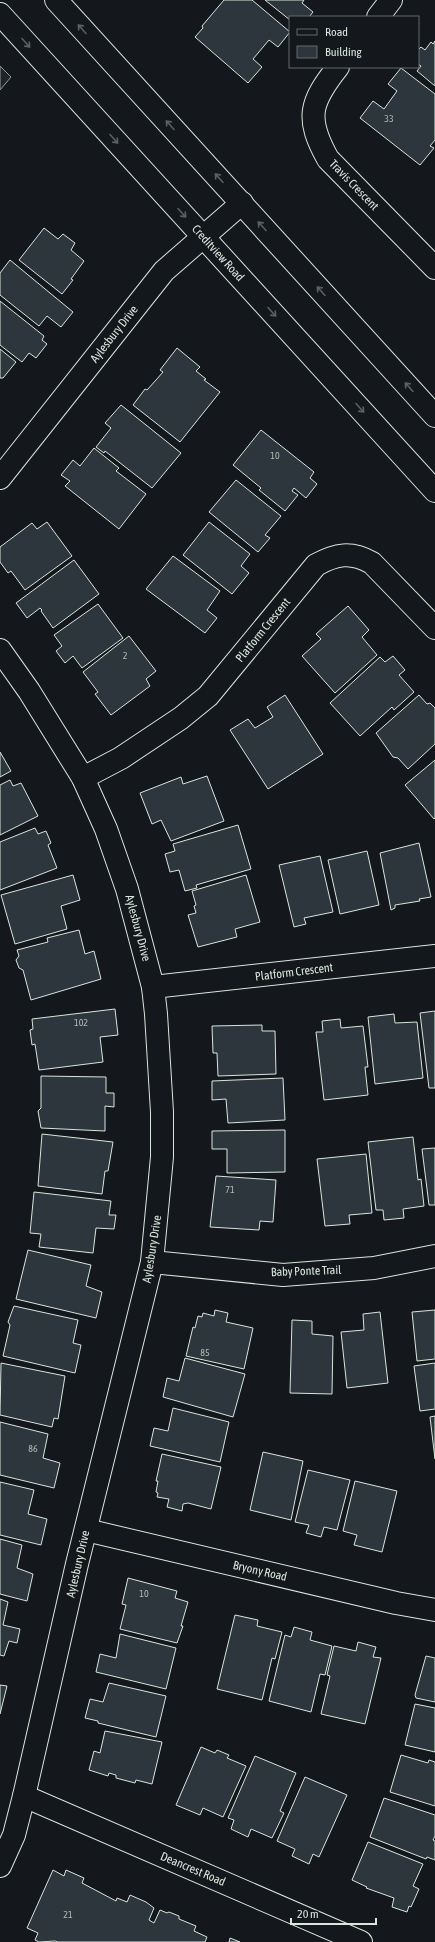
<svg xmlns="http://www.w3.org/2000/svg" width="435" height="1942" viewBox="0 0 435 1942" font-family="'Asap Condensed',sans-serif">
<rect width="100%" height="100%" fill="#14181c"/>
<!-- green -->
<path fill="#202428" stroke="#939e99" d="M0 66 11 77 0 90Z"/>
<!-- building -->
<g fill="#2c363c" stroke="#d8e6dc">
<path d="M224 0H252L290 32 278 47 269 40 253 59 262 67 248 83 195 37 203 28 202 26Z"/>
<path d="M265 0H304L302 3 313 12 309 17H290V20Z"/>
<path d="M435 41V86L417 71 421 66 418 64V50L421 47 425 50 431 42 433 44Z"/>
<path d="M401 68 435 94V140L430 146 434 148 420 165 360 118 373 101 384 109 397 91 388 84Z"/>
<path d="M44 228 58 239 63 234 75 243 71 250 84 261 71 279 73 280 62 294 19 260Z"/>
<path d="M10 260 73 312 61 327 47 316 39 326 0 295V273Z"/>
<path d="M0 301 44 336 42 340 47 344 36 358 29 353 22 362 0 345Z"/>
<path d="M177 348 200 367 196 371 206 379 204 380 220 392 180 442 133 405 145 389 147 390 156 380 163 372 160 370Z"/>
<path d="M0 349 16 362 3 378H0Z"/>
<path d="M121 405 181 453 152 488 105 451 104 453 96 447 111 428 105 423Z"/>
<path d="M261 430 314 472 310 478 317 484 306 498 294 488 292 491 298 495 285 511 259 490 261 488 233 465Z"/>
<path d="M94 448 119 468 116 471 146 494 119 529 65 486 70 481 61 475 73 460 80 466Z"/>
<path d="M236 480 281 516 265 535 270 538 258 552 209 512Z"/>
<path d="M47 522 72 556 25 590 11 571 8 573 0 562V547L32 523 37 529Z"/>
<path d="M209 522 250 554 241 566 249 573 232 594 183 555Z"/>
<path d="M173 556 220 591 207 610 217 618 205 633 146 589Z"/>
<path d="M74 560 99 594 53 628 41 611 42 610 40 608 27 618 16 603Z"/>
<path d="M98 604 123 638 82 668 73 656 65 663 56 651 62 646 54 635Z"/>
<path d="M348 606 369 630 362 637 377 655 335 693 302 656 321 639 316 634Z"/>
<path d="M129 636 156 671 146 679 150 686 111 715 95 694 98 692 83 672Z"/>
<path d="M393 656 405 670 399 675 414 692 394 710 392 707 360 736 330 703 380 657 385 662Z"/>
<path d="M285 695 323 754 268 789 230 730 248 719 255 728 273 717 267 707Z"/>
<path d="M419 695 427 704 430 703 435 708V744L408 769 398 758 393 757 376 733Z"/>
<path d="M0 752 11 771 0 777Z"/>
<path d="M435 760V818L434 819 405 785Z"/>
<path d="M207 776 224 821 171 841 161 820 152 824 140 793 181 777 183 784Z"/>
<path d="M10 780 13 786 21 783 38 816 0 835V785Z"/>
<path d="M238 825 251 869 196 885 197 888 185 891 179 870 170 872 165 854 175 851 173 844Z"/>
<path d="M35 828 38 834 46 831 51 843 48 845 57 868 0 890V842Z"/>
<path d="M419 843 431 897 419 899 420 901 395 905V908L391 910 380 853Z"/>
<path d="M367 851 379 905 340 914 328 860Z"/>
<path d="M320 856 333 912 304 918 306 924 294 927 279 865Z"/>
<path d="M73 875 80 900 61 906 67 929 15 944 1 895Z"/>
<path d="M246 875 260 922 235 929 237 937 198 947 188 915 196 913 194 906 196 905 192 891Z"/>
<path d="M79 930 85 954 94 951 101 979 31 1000 23 970 19 968 16 960 19 956 17 950 48 942 47 938Z"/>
<path d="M115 1009 118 1035 100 1037 103 1062 39 1070 35 1044 32 1045 30 1030 33 1029 32 1019Z"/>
<path d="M435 1011V1088H429L420 1013Z"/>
<path d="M394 1014 395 1023 417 1022 423 1078 375 1084 368 1017Z"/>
<path d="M340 1019 341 1028 363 1026 368 1067H365L368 1095 324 1100 316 1032H323L322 1021Z"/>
<path d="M262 1025V1031H275L276 1074 218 1076 217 1053H213L212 1026Z"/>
<path d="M41 1076 106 1077V1093H114V1107L105 1106V1131L41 1128 38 1111 41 1108Z"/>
<path d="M283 1078 285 1120 228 1123 226 1099 212 1100V1081Z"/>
<path d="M285 1130V1172L227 1173V1149H212V1131Z"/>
<path d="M42 1134 113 1142 108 1171H105L102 1194 38 1186Z"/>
<path d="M413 1137 418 1180 421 1179 424 1206 403 1209 404 1218 384 1220 383 1210H376L368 1142Z"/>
<path d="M435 1148V1205H429L422 1149Z"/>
<path d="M366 1154 372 1213 349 1215 350 1224 325 1226 317 1159Z"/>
<path d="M216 1176 276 1180 273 1222 260 1221 259 1230 210 1227Z"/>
<path d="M34 1192 111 1201 109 1215H116L114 1229 96 1228 93 1253 39 1247 41 1234 30 1233Z"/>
<path d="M28 1250 91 1265 86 1286 102 1292 96 1318 16 1299Z"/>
<path d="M14 1306 78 1320 73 1343 81 1345 75 1373 3 1356 10 1325 8 1322Z"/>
<path d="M215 1310 228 1313 226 1322 253 1328 244 1369 186 1356 193 1327 195 1328 198 1316 202 1317 203 1313 214 1316Z"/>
<path d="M435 1310V1359L417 1361 412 1312Z"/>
<path d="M380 1312 388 1383 347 1388 341 1332 364 1330 363 1314Z"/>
<path d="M292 1320 312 1321V1334L333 1336 332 1394 290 1393Z"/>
<path d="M185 1358 245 1374 233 1417 163 1397 167 1378 179 1381Z"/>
<path d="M1 1363 65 1376 58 1419 54 1418 52 1427 0 1415Z"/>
<path d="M435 1363V1409L420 1411 414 1366Z"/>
<path d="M173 1408 229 1422 220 1462 150 1446 154 1428 168 1431Z"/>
<path d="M435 1416V1459L430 1417Z"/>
<path d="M0 1422 48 1434 43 1458 60 1463 54 1488 0 1475Z"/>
<path d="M263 1452 303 1461 291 1520 250 1510Z"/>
<path d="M162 1454 221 1467 211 1509 188 1503 183 1504 182 1511 167 1507 169 1499 157 1497 158 1493 156 1492 158 1481H156Z"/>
<path d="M308 1470 350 1480 337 1530 324 1527 321 1537 306 1533 309 1525 295 1522Z"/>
<path d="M355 1481 397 1491 382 1552 354 1545 357 1535 343 1531Z"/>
<path d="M0 1482 34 1490 28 1514 47 1519 41 1545 0 1535Z"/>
<path d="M0 1539 22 1545 17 1568 33 1574 27 1601 0 1594Z"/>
<path d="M128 1578 177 1591 175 1598 188 1602 181 1626H183L177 1643 120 1629 126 1605 122 1604Z"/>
<path d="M0 1599 8 1602 3 1625 20 1629 17 1643 9 1641 4 1656 0 1655Z"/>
<path d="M235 1615 258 1620 257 1626 282 1632 275 1659 272 1658 262 1700 217 1689Z"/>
<path d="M294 1627 312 1632 310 1640 332 1646 325 1675 320 1674 311 1712 269 1701 285 1635 291 1637Z"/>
<path d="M120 1634 176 1648 166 1689 96 1672 100 1654 116 1658Z"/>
<path d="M358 1642 376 1647 373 1657 381 1658 365 1724 321 1714 330 1676 327 1675 334 1646 356 1651Z"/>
<path d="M426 1656 435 1658V1702L416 1698 415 1695Z"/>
<path d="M109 1683 166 1696 156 1737 98 1723V1721L85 1718 90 1699 103 1702Z"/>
<path d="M0 1685 7 1686 0 1714Z"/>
<path d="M415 1704 435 1708V1752L405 1745Z"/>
<path d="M105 1731 162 1742 152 1784 136 1780 135 1783 116 1778V1775L109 1773 108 1776 89 1770 94 1751 100 1753Z"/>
<path d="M201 1747 215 1753 217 1750 229 1755 227 1758 246 1766 223 1817 203 1808 200 1815 176 1805Z"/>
<path d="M401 1755 428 1763 429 1760 435 1762V1806L390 1792Z"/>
<path d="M255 1756 296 1773 280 1811 284 1813 272 1838 251 1829 248 1837 231 1829 234 1820 228 1818Z"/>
<path d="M305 1777 347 1795 319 1857 313 1854 309 1864 292 1856 295 1849 277 1841Z"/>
<path d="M384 1798 435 1815V1836L433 1840 435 1841V1860L427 1857 426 1859 370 1837Z"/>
<path d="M368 1842 423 1864 413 1886 419 1889 411 1907 409 1906 407 1912 392 1907 394 1898 366 1888 367 1887 352 1880Z"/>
<path d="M53 1870 64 1876 66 1870 84 1878 82 1883 116 1901 117 1898 127 1902 130 1895 146 1902 154 1908 149 1920 154 1923 160 1910 167 1913 169 1912 179 1916V1919L196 1926 194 1931 207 1937 205 1942H58L55 1941 39 1942 35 1940 38 1933 27 1928Z"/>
<path d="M230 1938 240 1942H229Z"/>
</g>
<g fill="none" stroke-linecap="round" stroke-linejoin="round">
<defs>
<g id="minor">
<path d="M378 17 391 0"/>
<path d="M338 67C310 102 305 118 328 159L435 268"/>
<path d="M0 478 164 271 242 203"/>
<path d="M0 650 29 691 83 778 106 829 127 889 153 987 156 1014 162 1112V1157L152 1262 77 1564 24 1796 14 1835 0 1866"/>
<path d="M83 778 121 758 181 718 208 696 316 565C336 554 351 551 372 563L435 628"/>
<path d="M153 987 435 956"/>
<path d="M152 1262 283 1275 374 1268 435 1256"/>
<path d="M86 1530 396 1603 435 1610"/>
<path d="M24 1796 361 1942"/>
</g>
<g id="major">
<path d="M56 0 435 416"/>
<path d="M0 14 435 491"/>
</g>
</defs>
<!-- minor casing -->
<use href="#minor" stroke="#d8e6dc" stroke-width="24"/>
<!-- major casing -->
<use href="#major" stroke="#d8e6dc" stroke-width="24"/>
<!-- minor -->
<use href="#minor" stroke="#14181c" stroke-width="22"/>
<!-- major -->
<use href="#major" stroke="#14181c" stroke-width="22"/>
</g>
<!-- one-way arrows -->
<defs><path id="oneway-shaft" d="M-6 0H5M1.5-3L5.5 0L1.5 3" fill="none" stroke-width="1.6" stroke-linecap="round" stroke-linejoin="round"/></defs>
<g stroke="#59605f">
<use href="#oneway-shaft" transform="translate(82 29) rotate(-132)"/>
<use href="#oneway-shaft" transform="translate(26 43) rotate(48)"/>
<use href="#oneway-shaft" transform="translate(170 125) rotate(-132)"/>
<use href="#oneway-shaft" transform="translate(114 139) rotate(48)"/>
<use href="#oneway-shaft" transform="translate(219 178) rotate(-132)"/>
<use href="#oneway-shaft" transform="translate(182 213) rotate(48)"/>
<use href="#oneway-shaft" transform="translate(262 226) rotate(-132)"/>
<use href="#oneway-shaft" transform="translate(321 291) rotate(-132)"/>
<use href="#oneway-shaft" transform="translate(272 312) rotate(48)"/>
<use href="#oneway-shaft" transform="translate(409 387) rotate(-132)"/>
<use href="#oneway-shaft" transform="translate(360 408) rotate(48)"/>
</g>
<g text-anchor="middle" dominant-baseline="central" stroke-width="3" stroke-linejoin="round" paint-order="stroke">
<!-- number labels -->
<g font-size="10" fill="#adbab4">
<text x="389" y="118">33</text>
<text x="275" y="455">10</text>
<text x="125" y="655">2</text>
<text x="81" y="1022">102</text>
<text x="230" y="1189">71</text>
<text x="205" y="1352">85</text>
<text x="33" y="1448">86</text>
<text x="144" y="1593">10</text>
<text x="68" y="1914">21</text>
</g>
<!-- street labels -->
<g font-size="12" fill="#d8e6dc" stroke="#14181c">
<text transform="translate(354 185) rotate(46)">Travis Crescent</text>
<text transform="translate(218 253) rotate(48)">Creditview Road</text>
<text transform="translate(114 334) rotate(-52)">Aylesbury Drive</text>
<text transform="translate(263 630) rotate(-51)">Platform Crescent</text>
<text transform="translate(138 928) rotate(75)">Aylesbury Drive</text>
<text transform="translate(294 972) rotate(-7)">Platform Crescent</text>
<text transform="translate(152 1249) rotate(-81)">Aylesbury Drive</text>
<text transform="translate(306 1271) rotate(-2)">Baby Ponte Trail</text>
<text transform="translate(78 1564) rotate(-77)">Aylesbury Drive</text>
<text transform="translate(260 1571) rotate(13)">Bryony Road</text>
<text transform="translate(193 1869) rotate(23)">Deancrest Road</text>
</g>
</g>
<!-- legend -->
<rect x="289" y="16" width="130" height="52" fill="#14181c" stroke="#626a69"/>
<rect x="297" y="29" width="20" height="6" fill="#14181c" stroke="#626a69"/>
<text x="325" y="36" font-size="12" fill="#d8e6dc">Road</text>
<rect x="297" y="46" width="20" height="12" fill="#2c363c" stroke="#626a69"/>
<text x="325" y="56" font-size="12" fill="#d8e6dc">Building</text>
<!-- scale -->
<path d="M291 1918v6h85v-6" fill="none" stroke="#d8e6dc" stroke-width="2"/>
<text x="297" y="1918" font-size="12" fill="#d8e6dc" stroke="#14181c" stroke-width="3" paint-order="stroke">20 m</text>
</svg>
